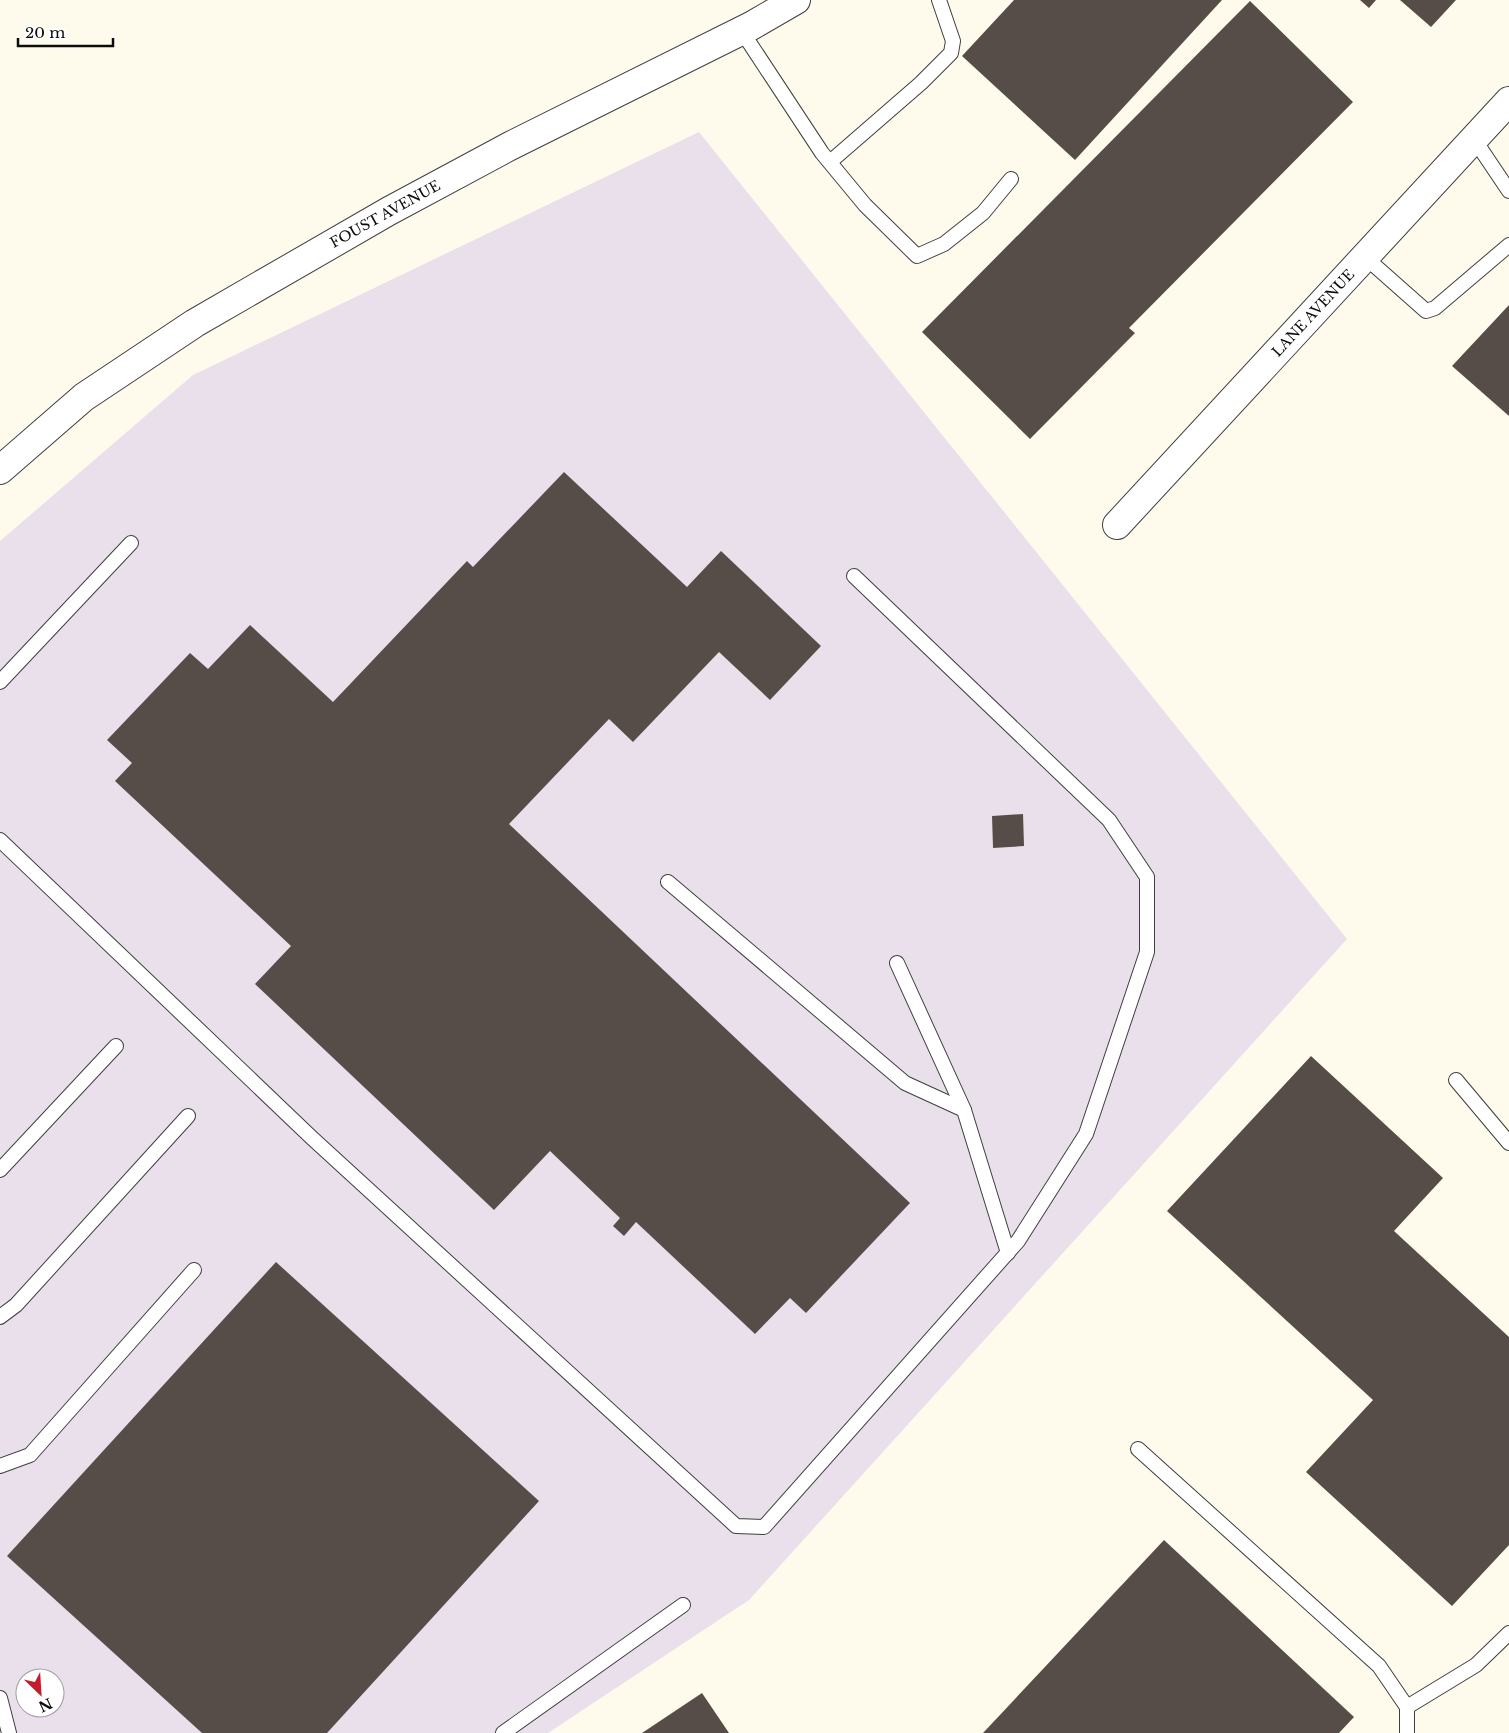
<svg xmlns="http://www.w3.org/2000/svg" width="1509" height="1733" viewBox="0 0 1509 1733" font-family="'Libre Baskerville',serif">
<rect width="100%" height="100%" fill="#fffbec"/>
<!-- industrial -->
<path fill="#eae0ec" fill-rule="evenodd" d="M699 132 1347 939 749 1600 548 1733H0V541L193 375ZM25 1678H55V1708H25Z"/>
<!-- building -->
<g fill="#564d48">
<path d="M1014 0H1222L1075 160 962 56Z"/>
<path d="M1360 0H1376L1369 8Z"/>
<path d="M1400 0H1456L1431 27Z"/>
<path d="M1250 1 1353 102 1129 328 1135 333 1030 439 922 332Z"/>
<path d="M1509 305V416L1452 366Z"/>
<path d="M564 472 687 587 721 551 821 646 770 700 719 652 633 742 609 719 509 824 910 1203 806 1313 790 1298 755 1334 636 1222 624 1236 613 1226 620 1218 550 1151 494 1210 255 984 291 946 115 781 132 763 107 740 190 653 208 669 250 625 333 702 467 561 473 567Z"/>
<path d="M1023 814 1024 846 993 848 992 816Z"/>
<path d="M1311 1056 1443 1178 1394 1231 1509 1337V1545L1452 1606 1306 1472 1373 1400 1167 1211Z"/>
<path d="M276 1262 539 1501 327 1733H202L7 1556Z"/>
<path d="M1164 1540 1354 1717 1339 1733H983Z"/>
<path d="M702 1693 729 1733H642Z"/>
</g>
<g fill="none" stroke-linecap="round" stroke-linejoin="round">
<defs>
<g id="service">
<path d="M741 30 822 153 865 205 917 256 944 244 983 213 1011 179"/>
<path d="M1474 139 1509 191"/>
<path d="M830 162 921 83 951 53 953 41 939 0"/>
<path d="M1365 257 1426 311 1435 308 1509 245"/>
<path d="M0 682 131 543"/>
<path d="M0 840 312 1138 736 1526 764 1527 1018 1241 1086 1134 1147 952V877L1109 820 854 576"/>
<path d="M668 882 905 1083 964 1110 1008 1253"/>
<path d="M897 963 964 1110"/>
<path d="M1456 1080 1509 1143"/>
<path d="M0 1170 116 1046"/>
<path d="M0 1317 16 1305 188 1116"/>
<path d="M1138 1449 1379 1666 1407 1707V1733"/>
<path d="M0 1466 30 1455 194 1270"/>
<path d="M0 1698 9 1733"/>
<path d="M1407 1707 1476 1665 1509 1633"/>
<path d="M503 1733 683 1605"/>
</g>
<path id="minor" d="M1117 525 1509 101"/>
<path id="tertiary" d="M0 470 84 397 195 323 389 211 510 146 751 26 796 0"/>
</defs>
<!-- service casing -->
<use href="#service" stroke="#3f3f3f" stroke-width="16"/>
<!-- minor casing -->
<use href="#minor" stroke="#3f3f3f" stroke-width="30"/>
<!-- tertiary casing -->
<use href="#tertiary" stroke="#3f3f3f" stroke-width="30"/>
<!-- service -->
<use href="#service" stroke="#fff" stroke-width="14"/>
<!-- minor -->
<use href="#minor" stroke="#fff" stroke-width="28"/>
<!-- tertiary -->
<use href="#tertiary" stroke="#fff" stroke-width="28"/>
</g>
<g text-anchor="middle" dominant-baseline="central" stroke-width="5" stroke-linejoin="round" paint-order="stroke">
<!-- street labels -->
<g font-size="14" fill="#0c0c0c" stroke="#fff">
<text transform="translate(385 214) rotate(-29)">FOUST AVENUE</text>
<text transform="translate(1313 313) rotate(-47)">LANE AVENUE</text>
</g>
</g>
<!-- north arrow -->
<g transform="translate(40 1693) rotate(155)"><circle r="24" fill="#ffffff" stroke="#9e9e9e"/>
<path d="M0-4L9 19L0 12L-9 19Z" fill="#c61b28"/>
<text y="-8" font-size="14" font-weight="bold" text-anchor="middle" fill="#0c0c0c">N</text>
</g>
<!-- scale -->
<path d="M18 38v8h95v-8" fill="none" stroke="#0c0c0c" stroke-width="2.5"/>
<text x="25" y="38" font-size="15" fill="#0c0c0c" stroke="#ffffff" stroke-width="4" paint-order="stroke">20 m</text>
</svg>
